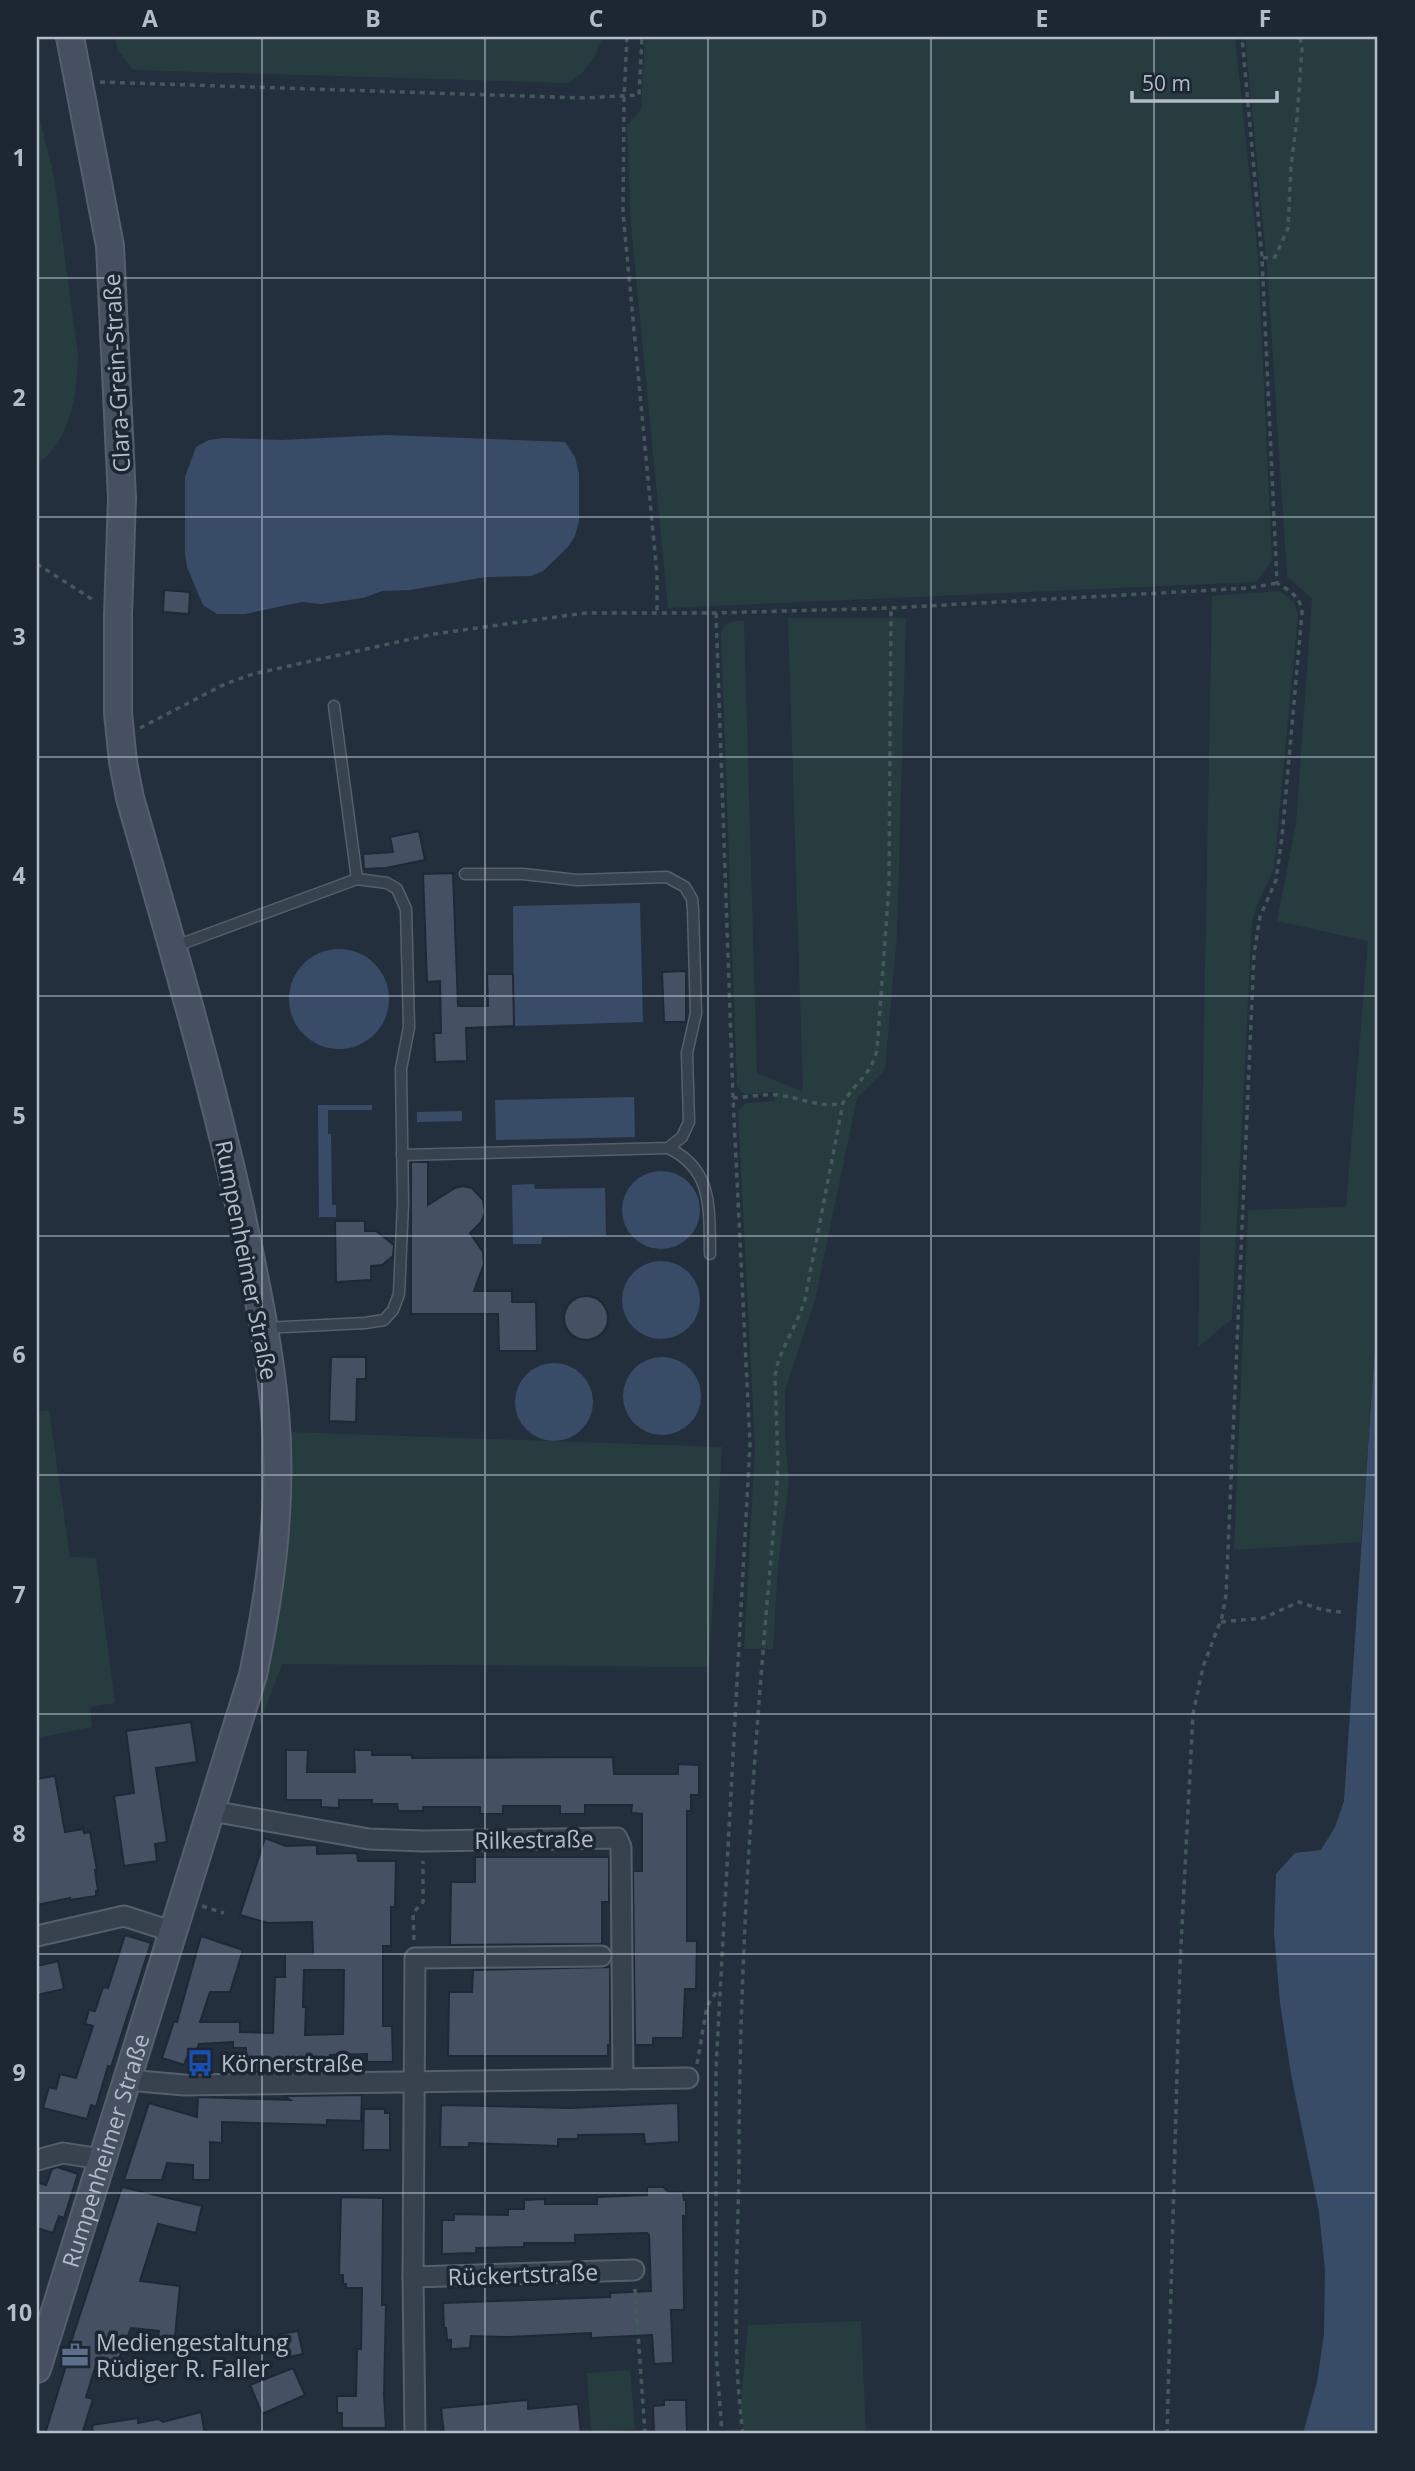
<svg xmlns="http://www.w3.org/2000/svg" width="1415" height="2471" viewBox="0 0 1415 2471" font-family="'Open Sans',sans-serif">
<rect width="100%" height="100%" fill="#242f3e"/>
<!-- green -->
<g fill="#263c3f">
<path d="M114 37H602V39C595 58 586 73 568 83L133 70 118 50Z"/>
<path d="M645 37H1235L1258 255 1272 560 1256 582 668 608 631 226 627 125 641 110Z"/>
<path d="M1245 37H1378V1302L1361 1542 1234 1550 1248 1210 1346 1207 1368 941 1277 921 1296 823 1312 599 1287 576 1267 266Z"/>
<path d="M37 108 54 177 78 355C77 395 71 440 37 464Z"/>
<path d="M1280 591 1294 602 1298 615 1274 868C1266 887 1257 902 1252 922L1232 1319 1198 1347 1212 596Z"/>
<path d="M788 618H906L897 934 885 1070 857 1098 815 1300 785 1390V1440L789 1480 778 1567 773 1649H744L755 1448 738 1110 746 1103 775 1101V1092L744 1094 737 1086 721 632C726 621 732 621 744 621L757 1073 803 1092Z"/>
<path d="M49 1410 70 1557 96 1558 115 1703 90 1707 92 1727 37 1738V1412Z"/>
<path d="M289 1432 722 1447 709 1667 282 1664 259 1726Z"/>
<path d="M861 2321 866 2434H744L740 2411 748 2325Z"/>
<path d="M630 2370 635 2429 591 2432 587 2373Z"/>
</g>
<!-- water -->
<g fill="#394c67">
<path d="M386 435 565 442 575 457 579 474V521L575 536 568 547 543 571 531 576 486 577 410 590 382 591 363 598 321 604 302 602 245 614H217L203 605 187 567 185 554V477L196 447 209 440 224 438 281 440Z"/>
<path d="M640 903 643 1022 514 1026 513 906Z"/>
<circle cx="339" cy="999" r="50"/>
<path d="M634 1097 635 1137 496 1140 495 1100Z"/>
<path d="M372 1105V1110H328V1134H331L332 1205H336V1217H319L318 1105Z"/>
<path d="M462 1111V1121L417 1122V1112Z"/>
<circle cx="661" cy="1210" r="39"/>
<path d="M534 1184 535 1189 605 1188 606 1236 542 1237 541 1244H513L512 1185Z"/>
<circle cx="661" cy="1300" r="39"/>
<path d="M1378 1302V2434H1303L1317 2382 1324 2334 1325 2269 1319 2212 1291 2074 1280 2003 1274 1932 1276 1874 1295 1853 1321 1850 1335 1827 1344 1801Z"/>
<circle cx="662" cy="1396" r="39"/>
<circle cx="554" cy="1402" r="39"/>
</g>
<!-- building -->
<g fill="#455162" stroke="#1f2835" stroke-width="2" fill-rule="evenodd">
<path d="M164 590 190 592 189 614 163 612Z"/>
<path d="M419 831 425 860 386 868 364 869 363 854 393 852 390 837Z"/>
<path d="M453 873 458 1006H488L487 974H513L514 1026 466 1028 467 1061 435 1062 434 1033H441L440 981 427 982 423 874Z"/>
<path d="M686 971V1022H664L662 972Z"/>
<path d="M411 1162H428V1205L455 1188 463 1186 472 1188 483 1200 485 1212 481 1222 470 1233 483 1252 484 1264 474 1291H512V1302H536L537 1351H499L498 1314H411Z"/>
<path d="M335 1221H365V1231H376L394 1245 393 1256 382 1265 371 1266V1280L336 1282Z"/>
<circle cx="586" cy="1318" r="22"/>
<path d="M331 1357H366V1379H357L356 1422 329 1421Z"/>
<path d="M191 1722 197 1762 156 1768 167 1842 155 1844 157 1861 124 1866 114 1796 134 1793 126 1731Z"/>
<path d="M286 1750H308L307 1772H355L354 1750H372V1755H412V1758L613 1757 614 1774H678V1764L699 1765V1795H691V1811H687V1941H697L696 1989H685L683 2038H653V2045H635L633 1871H642V1814L631 1813 632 1805H585V1814H560V1806H503V1814H480V1807H423V1811H398L397 1804H372V1800H339V1808L321 1807V1800H286Z"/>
<path d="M55 1776 65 1832 83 1829 84 1833 90 1832 97 1870H95L98 1891H96V1896L70 1900V1898L37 1905V1779Z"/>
<path d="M265 1838 286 1846 317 1845V1854L357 1853 358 1861H396L395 1907H391V1946H383V2026H392L393 2062H367V2054L330 2055V2071L245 2072 246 2048H233V2042L199 2044 194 2059 187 2057 184 2065 162 2058 174 2021 177 2022 201 1936 243 1950 230 1992H210L200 2022H240V2032L273 2033 275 1977H285V1954H313L312 1922 268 1923 240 1915ZM304 1970H344L343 2034 305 2035 306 2007H303Z"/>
<path d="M475 1857H609V1902H602V1944L450 1945 451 1882H475Z"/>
<path d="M125 1935 151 1943 111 2067 108 2066 96 2107 91 2105 87 2119 43 2108 49 2087 56 2089 60 2074 76 2078 93 2026 85 2024 89 2010 95 2011 103 1987 108 1988Z"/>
<path d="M58 1961 64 1989 37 1995V1966Z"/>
<path d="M610 1967V2045H608V2056H448L449 1992H472L473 1970Z"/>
<path d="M362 2095 361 2121 327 2120V2125L222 2122V2143L210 2142V2180H193V2165L167 2163 162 2180H124L149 2103 197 2117 198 2097 290 2100 284 2096Z"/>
<path d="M678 2103 679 2142 645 2144 644 2134 578 2135V2139H558V2146L469 2143V2147H440L441 2105 570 2108Z"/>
<path d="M364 2109H385V2113H390V2150H363Z"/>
<path d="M57 2167 78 2174 64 2218 59 2216 53 2233 37 2228V2182L46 2185 52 2169Z"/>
<path d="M122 2187 202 2206 196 2233 158 2224 140 2281 180 2286 174 2346 157 2345 159 2331 131 2328 114 2371 96 2365 86 2397 93 2399 82 2434H45L72 2346 70 2345Z"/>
<path d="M647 2187H663L669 2192H683L684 2200H686V2216H683L684 2310H671L673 2363 654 2364 652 2335 591 2338V2333L506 2337 471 2336 470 2348 451 2349V2340H447L446 2328H444L443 2303 610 2297V2293L651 2291 649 2235 647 2233 575 2235V2243H524V2247L476 2248V2253L442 2254V2220H454V2214L508 2215V2209H524V2200L545 2199V2204H597V2197L647 2195Z"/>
<path d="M341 2197 383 2198 382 2305H386L384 2395 386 2428H342V2413H337V2396H356L357 2349H361L362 2288H346V2284H343V2275H339Z"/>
<path d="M298 2331 303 2354 284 2358 279 2334Z"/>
<path d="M293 2368 305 2395 262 2414 250 2385Z"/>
<path d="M528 2400V2409L578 2404 581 2434H444L441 2408Z"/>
<path d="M664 2400H686L687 2434H654L653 2406 664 2405Z"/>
<path d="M201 2412 205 2434H93L92 2425 138 2418V2423L158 2419 163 2422Z"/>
</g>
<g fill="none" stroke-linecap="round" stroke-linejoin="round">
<defs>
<g id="lane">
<path d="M334 706 357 879"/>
<path d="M173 947 357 879 387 883 397 889 406 909 409 1027 401 1069 403 1203 399 1294 393 1310 384 1320 365 1323 264 1328"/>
<path d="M668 1148C714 1169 709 1211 710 1254"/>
<path d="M402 1155 668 1148 682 1137 689 1122 687 1053 696 1013 693 909 692 899 685 887 667 877 577 880 523 874H465"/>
</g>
<g id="street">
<path d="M212 1811 369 1839 423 1841 617 1838 621 1847 623 2079"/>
<path d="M37 1936 124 1916 174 1932"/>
<path d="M128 2080 184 2085 688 2078"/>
<path d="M37 2160 63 2153 101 2159"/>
<path d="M413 2277 634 2270"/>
<path d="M415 2434 413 2277 415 1958 601 1956"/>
</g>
<g id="secondary">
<path id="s1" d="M37 2369 253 1675C271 1588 283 1500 275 1411 269 1343 254 1275 240 1208 209 1070 169 934 130 798L123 762 118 713V616L122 498 110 246 70 37"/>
</g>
</defs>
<!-- lane casing -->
<use href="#lane" stroke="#565f6c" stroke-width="13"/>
<!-- street casing -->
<use href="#street" stroke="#565f6c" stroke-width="23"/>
<!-- secondary casing -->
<use href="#secondary" stroke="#565f6c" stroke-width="30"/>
<!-- path -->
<g stroke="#44595c" stroke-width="3.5" stroke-dasharray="5 5" stroke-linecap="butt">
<path d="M627 37 624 98 623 213 657 575V613"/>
<path d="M100 82 584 98 639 95 642 37"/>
<path d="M1263 258 1275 257 1288 228 1291 167 1297 118 1302 49 1300 37"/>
<path d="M37 564 95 601"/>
<path d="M716 613 733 1098 750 1444 716 2068V2351L722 2434"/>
<path d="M140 728 225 684 253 674 434 634 585 613H716L891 608 1249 588 1277 583"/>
<path d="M733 1098C747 1097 763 1094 777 1095 801 1097 819 1109 843 1103"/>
<path d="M1221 1622 1263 1618 1299 1602 1323 1610 1341 1612"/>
<path d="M202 1906 224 1913"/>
<path d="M414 1940 413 1913 423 1902V1861"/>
<path d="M697 2064 707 2006 717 1991"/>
<path d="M635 2289 645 2434"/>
<path d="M743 2434C731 2344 738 2254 739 2164 739 1943 756 1722 776 1502L778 1465 775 1376C778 1351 798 1325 805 1299L843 1103C856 1081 870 1077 877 1050L889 886 891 608"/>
<path d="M1167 2434 1180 1965 1193 1714 1203 1667 1222 1617 1226 1595 1254 954 1260 917 1276 880 1282 837 1302 613C1301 597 1290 591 1277 583L1262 258 1242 37"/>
</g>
<!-- lane -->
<use href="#lane" stroke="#38414e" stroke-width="10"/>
<!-- street -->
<use href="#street" stroke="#38414e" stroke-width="19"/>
<!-- secondary -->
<use href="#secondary" stroke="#465061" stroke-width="26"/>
</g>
<!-- grid -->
<path fill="none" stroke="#b4bcc9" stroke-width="2" stroke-opacity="0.55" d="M262 37V2434M485 37V2434M708 37V2434M931 37V2434M1154 37V2434M37 278H1378M37 517H1378M37 757H1378M37 996H1378M37 1236H1378M37 1475H1378M37 1714H1378M37 1954H1378M37 2193H1378"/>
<!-- icons -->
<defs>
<symbol id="bus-bare" viewBox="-9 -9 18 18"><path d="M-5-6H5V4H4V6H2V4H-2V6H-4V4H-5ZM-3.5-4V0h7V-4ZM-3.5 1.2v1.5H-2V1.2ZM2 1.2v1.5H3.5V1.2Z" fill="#1a4fb4" stroke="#1d2633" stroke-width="2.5" paint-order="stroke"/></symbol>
<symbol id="office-bare" viewBox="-9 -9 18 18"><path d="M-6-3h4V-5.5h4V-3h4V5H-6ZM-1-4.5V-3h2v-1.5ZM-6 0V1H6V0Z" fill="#5c6f8a" stroke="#1d2633" stroke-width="2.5" paint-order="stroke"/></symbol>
</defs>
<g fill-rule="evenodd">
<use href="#bus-bare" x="181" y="2044" width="38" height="38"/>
<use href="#office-bare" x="56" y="2336" width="38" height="38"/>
</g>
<g text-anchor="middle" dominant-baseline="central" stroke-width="7" stroke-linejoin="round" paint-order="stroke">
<!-- street labels -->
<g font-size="23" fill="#b4bcc9" stroke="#1d2633">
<text transform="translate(116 373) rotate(-93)">Clara-Grein-Straße</text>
<text transform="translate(247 1260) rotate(79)">Rumpenheimer Straße</text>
<text transform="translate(534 1839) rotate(-1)">Rilkestraße</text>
<text stroke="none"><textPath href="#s1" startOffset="229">Rumpenheimer Straße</textPath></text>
<text transform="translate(523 2274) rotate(-2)">Rückertstraße</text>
</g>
<!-- poi labels -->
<g font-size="23" fill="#b4bcc9" stroke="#1d2633" text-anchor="start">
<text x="221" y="2063">Körnerstraße</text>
<text x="96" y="2342">Mediengestaltung<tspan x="96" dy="26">Rüdiger R. Faller</tspan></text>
</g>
</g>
<!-- border -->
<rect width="1415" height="2471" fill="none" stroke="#1d2633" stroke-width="77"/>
<!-- scale -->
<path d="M1132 91v10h145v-10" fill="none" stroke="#b4bcc9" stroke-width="3.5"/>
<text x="1142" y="91" font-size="21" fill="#b4bcc9" stroke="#1d2633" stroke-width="5" paint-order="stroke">50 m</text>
<rect x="38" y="38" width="1338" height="2394" fill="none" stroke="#b4bcc9" stroke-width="2.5"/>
<g font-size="23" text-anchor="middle" font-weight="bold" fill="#b4bcc9">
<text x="150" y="27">A</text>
<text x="373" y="27">B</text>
<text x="596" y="27">C</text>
<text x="819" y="27">D</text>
<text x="1042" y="27">E</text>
<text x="1265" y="27">F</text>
<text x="19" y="166">1</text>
<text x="19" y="406">2</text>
<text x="19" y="645">3</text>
<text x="19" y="884">4</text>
<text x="19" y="1124">5</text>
<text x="19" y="1363">6</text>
<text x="19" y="1603">7</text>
<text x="19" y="1842">8</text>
<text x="19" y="2081">9</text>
<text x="19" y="2321">10</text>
</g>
</svg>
